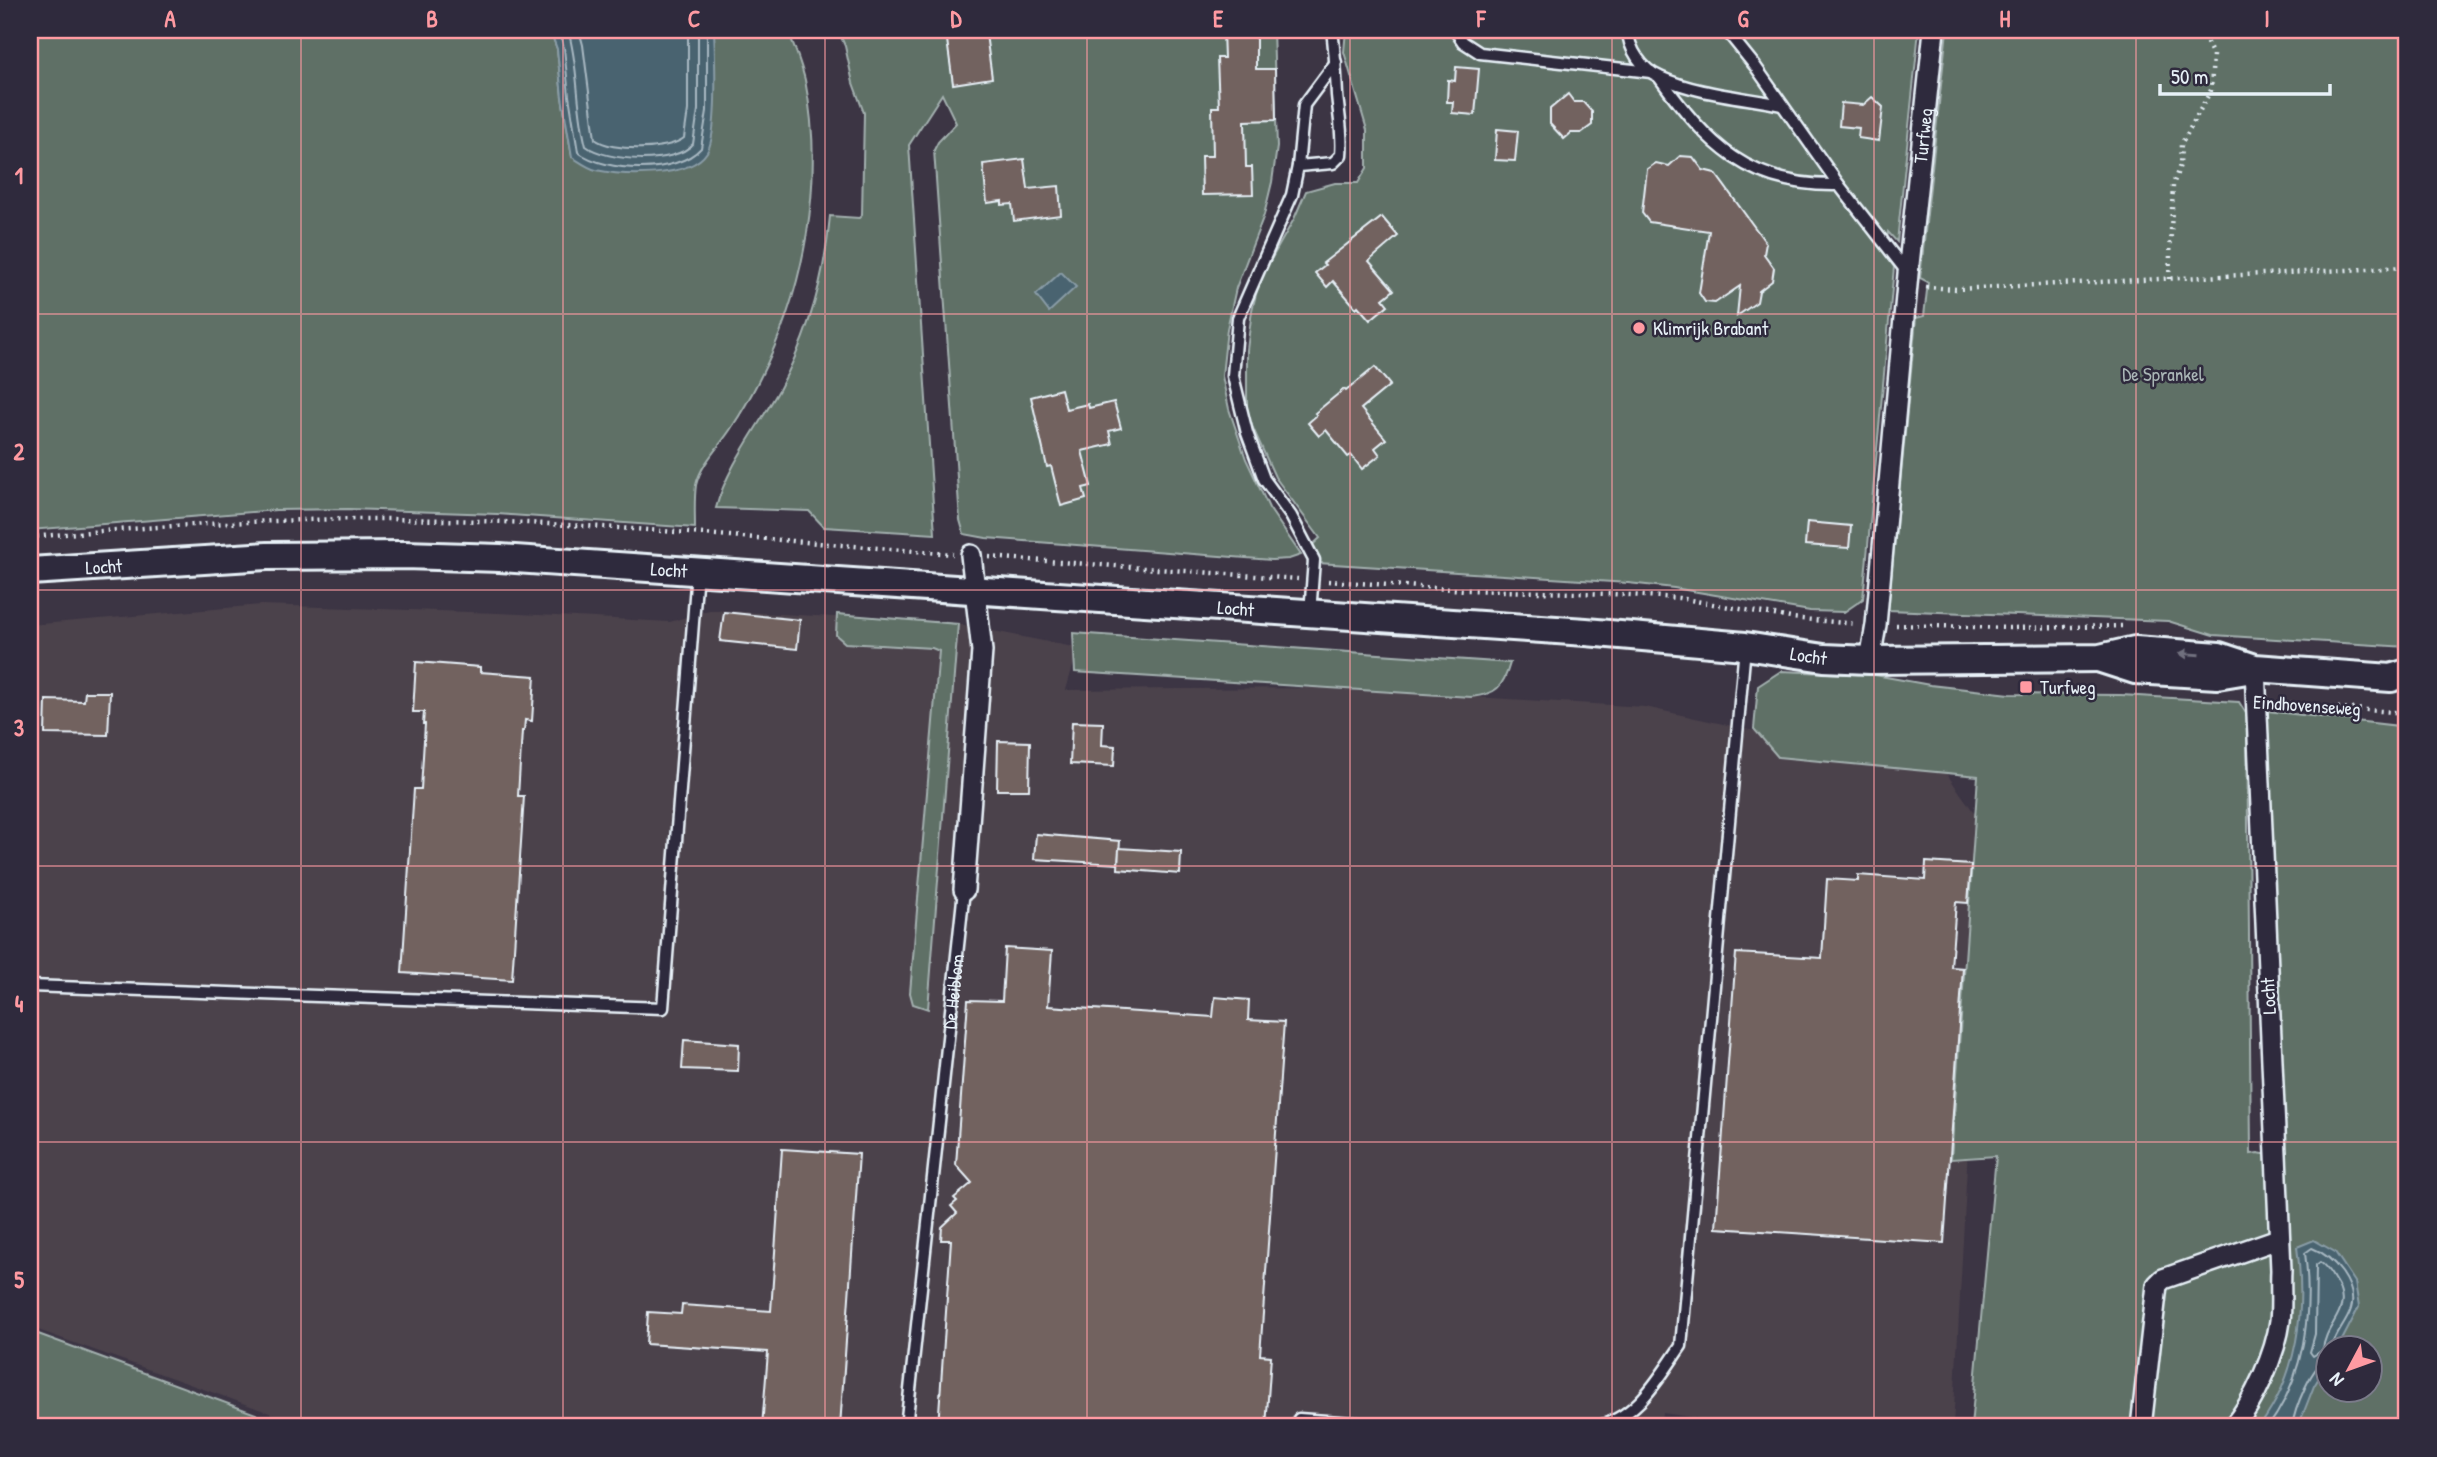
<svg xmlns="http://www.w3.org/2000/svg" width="2437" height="1457" viewBox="0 0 2437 1457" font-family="'Patrick Hand',sans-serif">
<rect width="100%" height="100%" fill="#3c3544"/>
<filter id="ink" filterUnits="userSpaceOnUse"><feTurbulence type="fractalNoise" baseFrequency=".0143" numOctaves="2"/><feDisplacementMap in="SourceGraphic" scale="14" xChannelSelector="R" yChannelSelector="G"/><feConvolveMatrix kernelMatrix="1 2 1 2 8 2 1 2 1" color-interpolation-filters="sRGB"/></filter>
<g filter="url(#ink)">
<!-- built -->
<path fill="#4c424c" d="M261 605 498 613 670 622 709 610 958 624 1078 648 1066 690 1316 688 1645 707 1946 773 1985 828 1953 1427H1758L1663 1413 1660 1427H309L30 1327V625Z"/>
<!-- green -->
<g fill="#5e6f66" stroke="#a3b0af" stroke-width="2" fill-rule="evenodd">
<path d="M30 30H550L557 49 562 97 572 157 712 135 714 30H788C794 46 801 63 805 80 825 181 805 290 759 380 751 396 742 412 732 427 721 445 701 463 696 485 694 499 695 514 695 528L497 514 348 509 276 510 30 530Z"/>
<path d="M838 30H1273L1277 147 1272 182 1264 215 1236 288 1227 329 1222 376 1229 409 1246 459 1269 508 1301 555 1289 559 1272 560 986 538 964 534 960 520 934 150 938 142 956 123 942 94 909 145 935 534 824 527 809 511 716 508C727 467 758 427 779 390 808 336 825 276 830 216L859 218 862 215 864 113 853 83 845 46Z"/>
<path d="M1346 30H1919L1897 242 1888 232 1885 254 1894 267 1863 599 1844 612 1810 611 1674 588 1628 583 1318 563 1309 548 1320 538 1275 477 1247 415V350L1252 310 1260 279 1294 219 1306 191 1335 183H1358L1367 168V130L1344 52Z"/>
<path d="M1947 30H2407V647L2213 635 2168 621 1888 610 1916 318 1924 316 1928 282 1920 278Z"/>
<path d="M837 614 958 624 928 1009 913 1004 910 993 939 651 932 648 845 643 836 635Z"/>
<path d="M1073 633 1510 663C1503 688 1496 694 1471 697L1075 672Z"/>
<path d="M1781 671 1875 675 1930 685 2010 694 2121 695 2239 702 2247 715 2251 1154 2258 1153 2286 1158 2263 722 2267 711 2407 727V1427H1971L1996 1156 1951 1159 1978 776 1778 757 1754 729 1758 686ZM2328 1348H2370V1390H2328Z"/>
<path d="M30 1331 256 1414 266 1427H30Z"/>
</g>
<!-- water -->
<g fill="#496370" stroke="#899ca6" stroke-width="2">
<path d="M550 30H714C715 55 719 132 707 152 690 179 623 176 596 170 588 168 580 162 572 157L562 97 557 49Z"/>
<path d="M1061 272 1076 287 1049 312 1036 295Z"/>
<path d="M2314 1240 2335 1252 2355 1282 2359 1307 2338 1348H2328V1363L2314 1386 2298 1427H2259C2298 1375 2306 1310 2297 1247Z"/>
</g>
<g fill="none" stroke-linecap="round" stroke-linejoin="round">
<!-- shore -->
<g stroke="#a8b8c2" stroke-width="2">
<path d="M559 30 564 48 569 96 578 152C606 173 677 175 701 148L707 111V30"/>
<path d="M568 30C579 67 576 108 586 146 607 162 675 165 693 144L698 110V30"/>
<path d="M579 30 583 45 595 139C611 152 668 151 684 138L688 110V30"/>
<path d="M2320 1262C2326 1266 2330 1272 2334 1279 2356 1311 2325 1321 2323 1350L2313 1356 2310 1352 2315 1334 2316 1265Z"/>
<path d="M2268 1427C2304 1378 2313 1312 2305 1253L2312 1248C2333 1256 2358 1285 2351 1309 2347 1323 2334 1335 2332 1348"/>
<path d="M2292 1427C2294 1411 2312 1362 2328 1360"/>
</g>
</g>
<!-- building -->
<g fill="#72625f" stroke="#e8f1f8" stroke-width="2">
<path d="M1223 30H1256V69H1275L1276 120 1245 121 1246 167H1252L1253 194 1202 195 1201 156H1213L1212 107H1219L1217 58H1224Z"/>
<path d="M972 34H986L992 78 953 84 947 40Z"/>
<path d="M1456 67 1479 69 1475 115 1452 113 1453 102H1447L1448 80 1455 81Z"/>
<path d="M1568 94 1574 102H1583L1592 112V125L1581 133H1571L1564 139 1550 124V109Z"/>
<path d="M1872 97 1883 107 1879 141 1858 138 1859 128 1839 126 1841 103 1863 105Z"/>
<path d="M1497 129 1518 131 1515 161 1495 160Z"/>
<path d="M1680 156 1693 157 1703 170 1715 173 1766 243 1764 254 1774 268 1772 281 1759 291 1757 302 1737 316 1740 286 1715 303 1705 302 1699 293 1709 231 1649 222 1642 213 1647 169 1656 163 1669 166Z"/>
<path d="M1024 159 1028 189 1059 186 1061 215 1014 221 1012 204 1002 205V201L987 203 983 164Z"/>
<path d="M1382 217 1398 236 1369 261 1394 290 1383 299 1388 305 1370 320 1358 306 1356 308 1333 281 1327 287 1315 273 1325 265 1323 263Z"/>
<path d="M1375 367 1390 385 1361 409 1386 439 1375 448 1380 455 1362 469 1351 455 1348 457 1326 430 1319 436 1308 423 1317 415 1315 413 1344 389 1346 391Z"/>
<path d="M1061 389 1066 409 1088 404 1089 408 1114 402 1121 428 1109 431 1112 444 1082 451 1091 486 1083 488 1086 499 1061 506 1051 466 1047 467 1031 397Z"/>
<path d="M1807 522 1851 526 1849 548 1805 545Z"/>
<path d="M724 612 800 620 797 649 720 641Z"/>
<path d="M416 662 480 667V672L535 676 532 721 525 720 524 731H522L518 796H524L512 980 402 973 414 789H421L425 724H423L424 712H413Z"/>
<path d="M85 692H110L108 735 45 734 46 700 84 701Z"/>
<path d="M1072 722 1103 723 1102 745 1115 746 1114 766 1070 764Z"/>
<path d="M998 741 1030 742 1029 790H997Z"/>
<path d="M1036 834 1120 841 1118 864 1034 859Z"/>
<path d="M1119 848 1181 852 1180 874 1118 869Z"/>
<path d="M1926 862 1971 865 1968 903 1956 902 1951 967 1963 968 1944 1243 1716 1228 1736 953 1822 958 1827 879 1858 881V875L1925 880Z"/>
<path d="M1005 948 1052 951 1048 1006 1213 1017 1215 997 1249 1000 1248 1020 1284 1022 1260 1355 1271 1356 1266 1427H938L951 1240H941L942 1227 957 1213 951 1206 957 1201 954 1198 972 1183 956 1165 968 1000 1002 1001Z"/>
<path d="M684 1040 739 1044 738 1071 682 1069Z"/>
<path d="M782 1149 859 1154 840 1427H762L768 1352 646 1344 648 1312 681 1314 682 1305 771 1311Z"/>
</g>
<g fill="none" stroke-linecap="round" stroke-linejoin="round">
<defs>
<g id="lane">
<path d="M1455 30 1463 42 1480 53 1651 72"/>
<path d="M1628 30C1628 48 1642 70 1660 77 1697 94 1742 97 1782 105"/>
<path d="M1726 30 1755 66 1839 185 1906 271"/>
<path d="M1659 77C1708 145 1749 187 1839 185"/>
<path d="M1298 166 1304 105 1336 62"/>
<path d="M1310 613 1314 560 1291 516 1264 479 1247 433 1233 376 1238 318 1292 195 1298 166 1333 163 1341 155C1343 134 1339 116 1337 95 1336 73 1335 52 1332 30"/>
<path d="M30 986 663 1008 697 571"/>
<path d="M1299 1419 1408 1427"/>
<path id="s1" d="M906 1427 964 890"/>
<path d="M1594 1427C1637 1419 1658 1379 1681 1346L1745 647"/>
</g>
<g id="street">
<path id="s2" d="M1870 660 1876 625 1908 274 1934 30"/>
<path d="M964 890 982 651 971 555"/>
<path d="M2141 1427 2157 1285 2163 1279 2278 1239"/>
<path d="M2233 1427C2254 1402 2276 1353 2280 1321 2282 1304 2280 1287 2281 1270L2255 668"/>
</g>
<g id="secondary">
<path id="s3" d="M30 571 267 556 405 555 500 558 1586 632 1745 646 1824 658 1870 660 2100 658 2135 650 2219 656 2255 668 2391 678 2407 673"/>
<path d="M2101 659 2135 670 2217 675 2253 669"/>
</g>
</defs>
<!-- lane casing -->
<use href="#lane" stroke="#e8f1f8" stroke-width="15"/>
<!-- street casing -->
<use href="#street" stroke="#e8f1f8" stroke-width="24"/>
<!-- secondary casing -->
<use href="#secondary" stroke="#e8f1f8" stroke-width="32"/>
<!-- path -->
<g stroke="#e8f1f8" stroke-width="4.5" stroke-dasharray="2 5" stroke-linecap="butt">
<path d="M2169 279 2173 185 2180 165 2181 145 2211 90 2213 55 2202 33 2197 30"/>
<path d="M1926 287 1956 289 2407 267"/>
<path d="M30 537C145 527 262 519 378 519 570 520 762 539 953 554"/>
<path d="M989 557 1298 579"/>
<path d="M1328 581 1466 590 1612 594 1679 598 1791 618 1856 624"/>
<path d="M1896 625 2008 628 2125 626"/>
<path d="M2275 703 2407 713"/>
</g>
<!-- lane -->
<use href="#lane" stroke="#2f2a3d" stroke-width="10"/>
<!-- street -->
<use href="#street" stroke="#2f2a3d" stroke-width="19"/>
<!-- secondary -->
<use href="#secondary" stroke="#2f2a3d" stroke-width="26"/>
</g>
<!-- one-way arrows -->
<defs><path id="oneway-solid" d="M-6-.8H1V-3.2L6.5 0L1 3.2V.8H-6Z" transform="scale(1.75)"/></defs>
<use fill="#70707e" href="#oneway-solid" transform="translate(2189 654) rotate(-176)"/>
</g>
<!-- grid -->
<path fill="none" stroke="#ff9aa2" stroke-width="2" stroke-opacity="0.55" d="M301 30V1427M563 30V1427M825 30V1427M1087 30V1427M1350 30V1427M1612 30V1427M1874 30V1427M2136 30V1427M30 314H2407M30 590H2407M30 866H2407M30 1142H2407"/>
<!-- markers -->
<g fill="#ff9aa2" stroke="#2f2a3d" stroke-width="2.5">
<circle cx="1639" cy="328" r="7"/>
<rect x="2019" y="680" width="14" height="14" rx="3.5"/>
</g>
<g text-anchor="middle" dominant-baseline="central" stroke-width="5" stroke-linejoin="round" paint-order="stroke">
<!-- street labels -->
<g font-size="19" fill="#e8f1f8" stroke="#2f2a3d">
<text stroke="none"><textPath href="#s2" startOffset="527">Turfweg</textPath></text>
<text stroke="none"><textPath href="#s3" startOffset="74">Locht</textPath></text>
<text stroke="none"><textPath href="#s3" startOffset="640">Locht</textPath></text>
<text stroke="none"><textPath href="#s3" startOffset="1208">Locht</textPath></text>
<text stroke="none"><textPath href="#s3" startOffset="1783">Locht</textPath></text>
<text transform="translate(2307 705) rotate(4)">Eindhovenseweg</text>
<text stroke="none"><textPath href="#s1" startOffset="438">De Heiblom</textPath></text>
<text transform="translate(2268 996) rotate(-93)">Locht</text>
</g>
<!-- poi labels -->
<g font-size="19" fill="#e8f1f8" stroke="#2f2a3d" text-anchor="start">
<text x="1653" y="328">Klimrijk Brabant</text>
<text x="2040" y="687">Turfweg</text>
</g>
<!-- park labels -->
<g font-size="19" fill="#aab6b6" stroke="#2f2a3d">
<text x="2163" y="374">De Sprankel</text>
</g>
</g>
<!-- margin -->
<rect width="2437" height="1457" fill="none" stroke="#2f2a3d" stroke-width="77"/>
<!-- north arrow -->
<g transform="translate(2349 1369) rotate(229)"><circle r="33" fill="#2f2a3d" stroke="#797a88" stroke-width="2"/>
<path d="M0-5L12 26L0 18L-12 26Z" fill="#ff9aa2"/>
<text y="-10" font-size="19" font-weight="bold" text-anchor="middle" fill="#e8f1f8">N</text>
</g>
<!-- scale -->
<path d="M2160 84v10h170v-10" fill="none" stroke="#e8f1f8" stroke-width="3.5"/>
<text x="2171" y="84" font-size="21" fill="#e8f1f8" stroke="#2f2a3d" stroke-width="5" paint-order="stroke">50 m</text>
<rect x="38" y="38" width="2360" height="1380" fill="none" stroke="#ff9aa2" stroke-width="2.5"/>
<g font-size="23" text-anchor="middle" font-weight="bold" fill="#ff9aa2">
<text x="170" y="27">A</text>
<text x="432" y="27">B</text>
<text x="694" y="27">C</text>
<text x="956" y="27">D</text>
<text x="1218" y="27">E</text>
<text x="1481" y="27">F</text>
<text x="1743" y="27">G</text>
<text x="2005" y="27">H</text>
<text x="2267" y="27">I</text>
<text x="19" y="184">1</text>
<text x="19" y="460">2</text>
<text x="19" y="736">3</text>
<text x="19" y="1012">4</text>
<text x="19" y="1288">5</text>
</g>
</svg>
